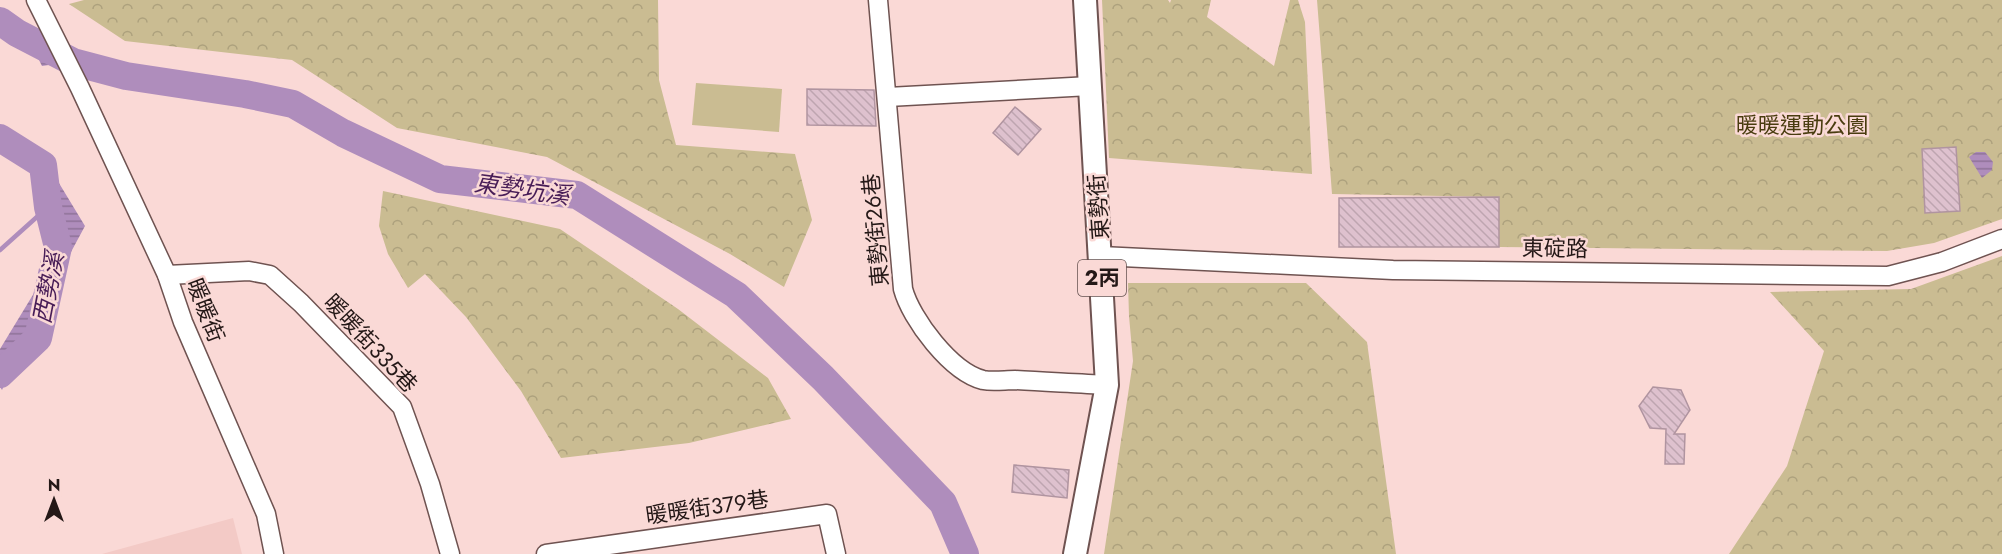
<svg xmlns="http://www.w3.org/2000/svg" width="2002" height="554" viewBox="0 0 2002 554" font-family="Jost,'Noto Sans TC',sans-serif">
<defs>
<pattern id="forest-crowns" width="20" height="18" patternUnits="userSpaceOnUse" patternTransform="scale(1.5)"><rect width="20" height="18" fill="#cabc92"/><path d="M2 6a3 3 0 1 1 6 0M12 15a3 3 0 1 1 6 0" fill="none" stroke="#ada17d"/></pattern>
<pattern id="water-rules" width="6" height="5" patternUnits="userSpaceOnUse" patternTransform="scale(1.5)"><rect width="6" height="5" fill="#af8dbc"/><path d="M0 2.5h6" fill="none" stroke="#8e7298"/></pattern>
<pattern id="building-back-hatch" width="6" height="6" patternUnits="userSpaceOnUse" patternTransform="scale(1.5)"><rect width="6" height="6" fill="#dec1ce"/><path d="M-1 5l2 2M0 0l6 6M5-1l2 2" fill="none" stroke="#bea5b0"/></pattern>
</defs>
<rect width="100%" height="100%" fill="#fad9d6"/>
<!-- built -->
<path fill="#f3cac6" d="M233 518 242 554H102Z"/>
<!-- green -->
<path fill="#cabc92" d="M696 83 782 89 779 132 692 125Z"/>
<!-- forest -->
<g fill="url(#forest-crowns)">
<path d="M84 0H658L659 80 676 145 795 154 812 220 784 287 730 254 547 157 397 128 292 60 125 41 69 4Z"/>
<path d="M1102 0H1168L1170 3 1171 0H1211L1207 17 1274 66 1290 0H1298L1305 22 1312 174 1109 158Z"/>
<path d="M1317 0H2002V219L1934 243 1887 251 1499 247 1498 197 1332 194Z"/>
<path d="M383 191 560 229 678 309 768 378 791 419 689 443 561 458 521 391 466 317 425 274 408 288 388 254 379 226Z"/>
<path d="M2002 256V554H1729L1787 466 1824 351 1770 292 1911 289Z"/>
<path d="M1128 283H1306L1367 342 1396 554H1104L1133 361 1129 316Z"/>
</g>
<!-- water -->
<g fill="url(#water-rules)">
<path d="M0 13 33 35 49 65 42 66 32 46 0 33Z"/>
<path d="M0 130 45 160 85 226 57 278 2 390 0 387V349L45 275 46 167 0 138Z"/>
<path d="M1976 152H1985L1993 162 1992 170 1982 178 1969 157Z"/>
</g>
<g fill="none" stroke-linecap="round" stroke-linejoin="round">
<!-- stream -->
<path stroke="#af8dbc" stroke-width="4.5" d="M0 250 48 207"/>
<!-- river -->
<g stroke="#af8dbc" stroke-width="28">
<path d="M0 21 17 33 73 62 126 76 245 94 293 104 343 133 440 179 577 195 736 295 823 378 943 503 965 554"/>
<path d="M0 138 43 165 48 207 58 247 38 338 0 374"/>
</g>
</g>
<!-- building -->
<g fill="url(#building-back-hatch)" stroke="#b094a0" stroke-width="1.5">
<path d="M807 89 874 90 876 126 807 125Z"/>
<path d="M1015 107 1041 129 1018 155 993 133Z"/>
<path d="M1956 147 1960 211 1925 213 1922 149Z"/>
<path d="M1499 197V247H1339V198Z"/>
<path d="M1653 387 1681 390 1690 410 1674 434H1685L1684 464H1665L1666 429 1650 428 1639 406Z"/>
<path d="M1014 465 1069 470 1067 498 1012 492Z"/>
</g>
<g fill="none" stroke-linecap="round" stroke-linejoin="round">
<defs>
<g id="minor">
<path d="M36 0 80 88 167 275 183 322 266 514 274 554"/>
<path d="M878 0 903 289C911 319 951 372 983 380 993 382 1005 380 1015 380 1046 382 1077 383 1107 385"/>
<path d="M888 97 1090 86"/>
<path d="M1101 256 1393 270 1888 276 1942 262 2002 239"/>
<path d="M167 275 249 271 270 275 301 303 402 407 430 484 450 554"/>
<path d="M546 554 827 514 836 554"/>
</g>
<path id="major" d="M1075 554 1107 385 1085 0"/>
</defs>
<!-- minor casing -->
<use href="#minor" stroke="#6f5351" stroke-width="21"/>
<!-- major casing -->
<use href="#major" stroke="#6f5351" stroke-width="26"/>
<!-- minor -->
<use href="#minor" stroke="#fff" stroke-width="18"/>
<!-- major -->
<use href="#major" stroke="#fff" stroke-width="22"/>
</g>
<g text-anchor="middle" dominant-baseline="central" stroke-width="5" stroke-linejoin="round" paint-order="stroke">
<!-- shield labels -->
<rect fill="#fad9d6" stroke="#645250" stroke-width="1.5" x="1078" y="260" width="48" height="36" rx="4.5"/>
<g font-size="21" font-weight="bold" fill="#241817">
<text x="1102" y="278">2丙</text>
</g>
<!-- park labels -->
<g font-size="22" fill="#493c0f" stroke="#fad9d6">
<text x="1802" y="125">暖暖運動公園</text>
</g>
<!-- street labels -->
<g font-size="22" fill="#241817" stroke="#fad9d6">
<text transform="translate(1098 207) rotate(-94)">東勢街</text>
<text transform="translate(875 230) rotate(-95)">東勢街26巷</text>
<text transform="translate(1555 248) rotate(1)">東碇路</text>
<text transform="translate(206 310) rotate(69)">暖暖街</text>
<text transform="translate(371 343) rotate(47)">暖暖街335巷</text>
<text transform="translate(707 507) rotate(-8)">暖暖街379巷</text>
</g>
<!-- water labels -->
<g font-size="24" font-style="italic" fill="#481d57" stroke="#fad9d6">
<text transform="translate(522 189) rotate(8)">東勢坑溪</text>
<text transform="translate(48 288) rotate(-79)">西勢溪</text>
</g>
</g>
<!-- north arrow -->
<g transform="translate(54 500)" stroke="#fad9d6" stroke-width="4.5" paint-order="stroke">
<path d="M0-4.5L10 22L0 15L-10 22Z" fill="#241817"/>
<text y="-9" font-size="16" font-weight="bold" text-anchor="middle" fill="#241817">N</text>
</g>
</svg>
